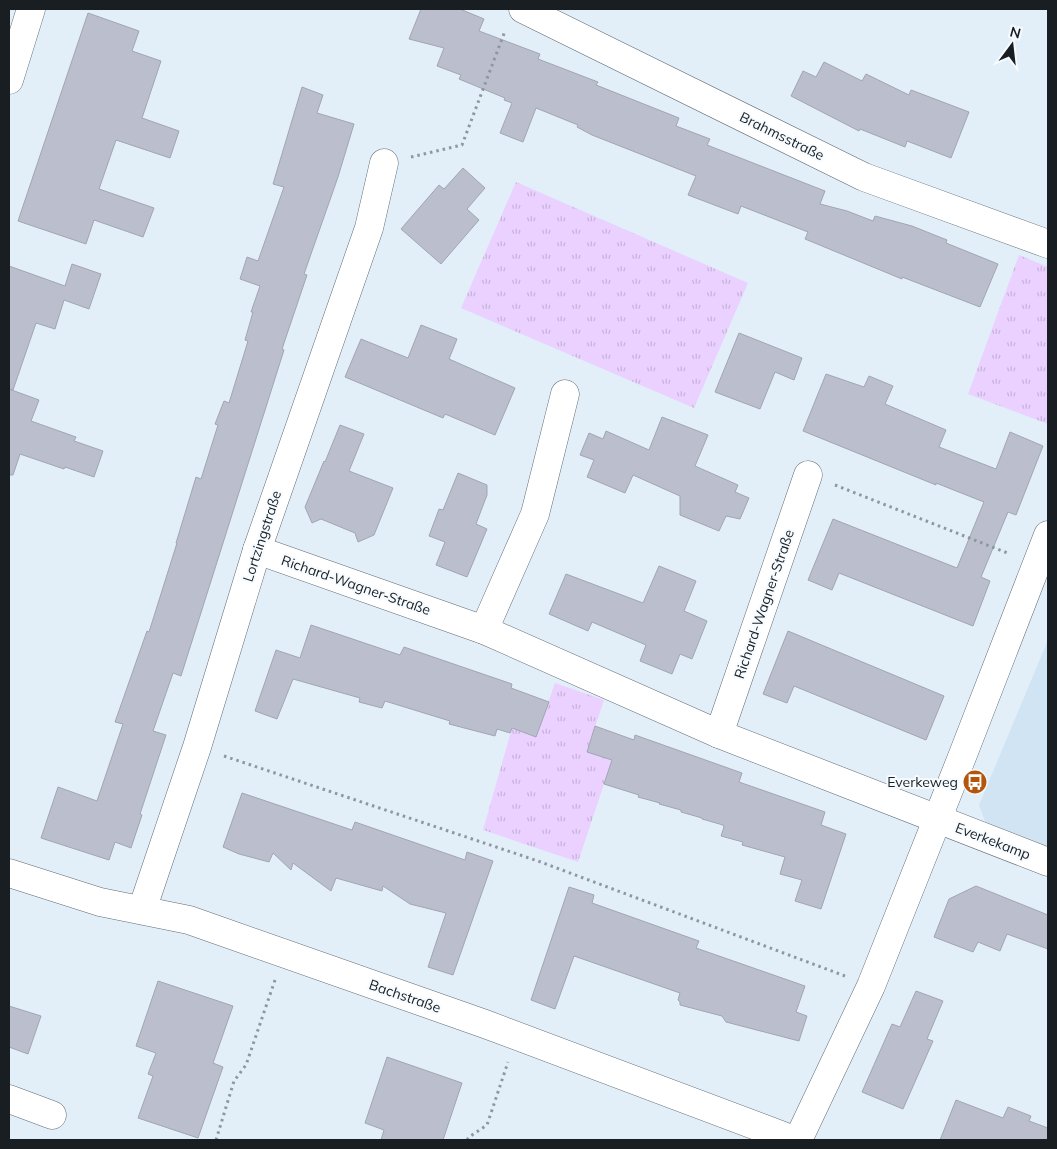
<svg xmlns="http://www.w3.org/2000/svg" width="1057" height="1149" viewBox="0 0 1057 1149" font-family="Mulish,sans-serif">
<defs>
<pattern id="grass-tufts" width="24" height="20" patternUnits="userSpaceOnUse" patternTransform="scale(1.25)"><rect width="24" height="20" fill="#ead1ff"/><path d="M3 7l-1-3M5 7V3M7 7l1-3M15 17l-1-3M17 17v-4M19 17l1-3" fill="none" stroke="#c8b3da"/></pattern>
</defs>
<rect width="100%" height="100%" fill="#e2eff9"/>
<!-- built -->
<path fill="#d1e4f4" d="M1048 640V855L989 832 979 805Z"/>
<!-- grass -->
<g fill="url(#grass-tufts)">
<path d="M516 182 748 283 694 408 461 308Z"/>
<path d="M1019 255 1048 267V424L968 394Z"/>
<path d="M555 683 604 700 587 751 612 760 578 862 483 830 512 728 536 737Z"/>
</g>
<!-- building -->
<g fill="#bbbecc" stroke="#a2a5b2">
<path d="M421 9H460L484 19 479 31 540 54 538 59 598 82 596 85 679 118 676 126 710 139 707 145 825 191 820 204 847 211 873 221 875 216 912 226 947 240 946 243 998 264 980 307 902 277V279L805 239 808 232 741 206 738 214 688 195 696 176 592 135 577 127 578 125 536 108 523 142 500 133 512 103 504 100 505 98 459 79 461 75 437 66 444 48 409 39Z"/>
<path d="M88 13 139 31 132 51 161 61 142 118 179 131 170 158 116 140 99 189 154 208 143 237 94 220 86 244 18 221Z"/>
<path d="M824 62 862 81 866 74 909 95 911 90 969 112 951 158 907 141 905 147 860 129 859 131 791 96 803 71 816 77Z"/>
<path d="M302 87 323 95 317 113 354 124 338 177 304 274 307 275 282 349 284 350 181 676 173 673 153 731 166 735 140 814 142 815 131 848 115 842 109 860 41 838 58 787 97 801 123 724 115 722 147 631 149 632 177 543H176L196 477 201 479 218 425 215 424 224 401 229 403 248 341 245 340 253 312H251L260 286 240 279 247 257 258 261 284 187 273 184Z"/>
<path d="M463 168 485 188 467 209 479 220 441 264 401 229 439 185 444 189Z"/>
<path d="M72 264 101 274 89 309 64 300 55 329 36 323 13 390 9 389V266L65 286Z"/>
<path d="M421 325 457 339 449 359 515 388 495 435 445 414 443 418 345 377 361 339 408 358Z"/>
<path d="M739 333 802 358 794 380 775 372 760 409 715 392Z"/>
<path d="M826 374 864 387 869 376 893 386 885 404 946 430 939 447 996 469 1010 432 1043 446 1016 515 1008 512 981 577 990 581 973 626 839 573 832 590 808 580 833 519 957 568 984 502 936 483V485L803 431Z"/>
<path d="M9 389 39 400 31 421 76 437 74 441 103 451 94 477 65 467 64 469 20 454 13 475H9Z"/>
<path d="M662 417 708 435 695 466 738 485 735 492 749 498 740 519 726 516 719 531 680 515V496L633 475 625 493 587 477 594 460 580 455 589 433 603 439 606 431 649 450Z"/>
<path d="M340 425 364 434 349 471 393 488 374 535 358 542 355 533 321 519 312 523 305 507 324 461 325 462Z"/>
<path d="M458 473 487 485V495L476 524 487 529 467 577 436 565 445 542 429 536 439 509 443 510Z"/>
<path d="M659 566 696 581 684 611 707 621 692 659 680 654 672 674 640 661 646 645 592 622 588 631 549 614 566 574 643 603Z"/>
<path d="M311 625 400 655 404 647 512 684 511 688 549 702 536 737 512 728 510 733 497 729 495 736 449 724 450 721 385 701 382 708 359 702 360 698 293 679 277 719 255 711 276 650 300 658Z"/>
<path d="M788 631 944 696 926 740 794 686 787 703 763 694Z"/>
<path d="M595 726 634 740 635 735 742 773 739 782 825 812 821 825 846 834 821 909 795 901 802 880 780 874 785 857 742 845 743 842 721 836 724 827 723 825 702 819V818L681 812V810L659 804 660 803 638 797 639 795 604 784 612 760 587 752Z"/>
<path d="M242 793 352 830 355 822 465 860 467 852 493 861 453 975 428 967 446 913 410 904 383 886 382 891 336 878 331 891 293 863 291 870 273 853 269 862 239 854 223 847Z"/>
<path d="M976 886 1048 915V949L1007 934 1000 951 978 942 973 952 934 937 949 899Z"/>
<path d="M569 887 594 895 592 903 699 941 696 948 805 986 796 1012 807 1016 799 1041 726 1022 722 1016 680 1005V1002L678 1000 680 993 574 956 555 1009 531 1000Z"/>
<path d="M158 981 233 1006 213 1063 223 1067 198 1138 138 1118 153 1076 148 1074 156 1053 136 1046Z"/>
<path d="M916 991 943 1001 927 1039 933 1041 903 1109 862 1092 892 1024 900 1027Z"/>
<path d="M9 1006 41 1016 28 1054 9 1047Z"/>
<path d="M387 1057 462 1083 443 1140H381L384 1130 365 1123Z"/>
<path d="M956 1100 1003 1118 1008 1107 1031 1116 1029 1121 1048 1128V1140H940Z"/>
</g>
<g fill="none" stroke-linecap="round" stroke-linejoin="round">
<defs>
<g id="minor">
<path d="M523 9 864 177 1048 244"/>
<path d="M9 80 31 9"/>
<path d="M257 550 484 630 719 734 1048 862"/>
<path d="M484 630 535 514 565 394"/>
<path d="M719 734 808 475"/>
<path d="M9 873 100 902 189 920 485 1024 794 1140"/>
<path d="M142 910 197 747 257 550 369 228 384 163"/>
<path d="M9 1099 52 1115"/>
<path d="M798 1140 871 986 962 757 1048 535"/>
</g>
</defs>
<!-- minor casing -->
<use href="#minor" stroke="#616c75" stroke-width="29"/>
<!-- path -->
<g stroke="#8d979e" stroke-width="3" stroke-dasharray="2.5 4" stroke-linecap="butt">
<path d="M411 157 462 145 505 31"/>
<path d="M835 485 1010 554"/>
<path d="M224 756 538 861 845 976"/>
<path d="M216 1140 234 1081 246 1065 275 980"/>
<path d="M467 1140 469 1137 487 1125 508 1062"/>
</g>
<!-- minor -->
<use href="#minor" stroke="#fff" stroke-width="28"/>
</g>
<!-- icons -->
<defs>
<symbol id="bus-disc" viewBox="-11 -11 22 22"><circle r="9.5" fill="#b4550b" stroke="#f6fbff"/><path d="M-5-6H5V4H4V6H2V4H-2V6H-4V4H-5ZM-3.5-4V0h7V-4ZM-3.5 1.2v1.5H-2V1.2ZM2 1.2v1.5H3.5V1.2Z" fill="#fff"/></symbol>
</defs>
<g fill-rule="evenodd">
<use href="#bus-disc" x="961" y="768" width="28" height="28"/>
</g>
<g text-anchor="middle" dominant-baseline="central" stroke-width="4" stroke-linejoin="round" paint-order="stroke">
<!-- street labels -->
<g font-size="14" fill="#191e22" stroke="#f6fbff">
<text transform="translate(782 136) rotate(26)">Brahmsstraße</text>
<text transform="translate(262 536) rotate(-72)">Lortzingstraße</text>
<text transform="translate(356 585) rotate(19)">Richard-Wagner-Straße</text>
<text transform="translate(764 604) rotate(-71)">Richard-Wagner-Straße</text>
<text transform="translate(993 841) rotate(21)">Everkekamp</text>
<text transform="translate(405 996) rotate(19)">Bachstraße</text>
</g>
<!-- poi labels -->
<g font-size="14" fill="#191e22" stroke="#f6fbff" text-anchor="end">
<text x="958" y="782">Everkeweg</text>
</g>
</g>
<!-- border -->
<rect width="1057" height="1149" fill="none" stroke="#191e22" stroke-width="20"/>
<!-- north arrow -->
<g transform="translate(1012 45) rotate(15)" stroke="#f6fbff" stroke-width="4" paint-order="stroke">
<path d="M0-4L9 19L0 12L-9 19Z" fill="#191e22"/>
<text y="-8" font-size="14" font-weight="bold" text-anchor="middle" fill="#191e22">N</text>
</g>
</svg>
